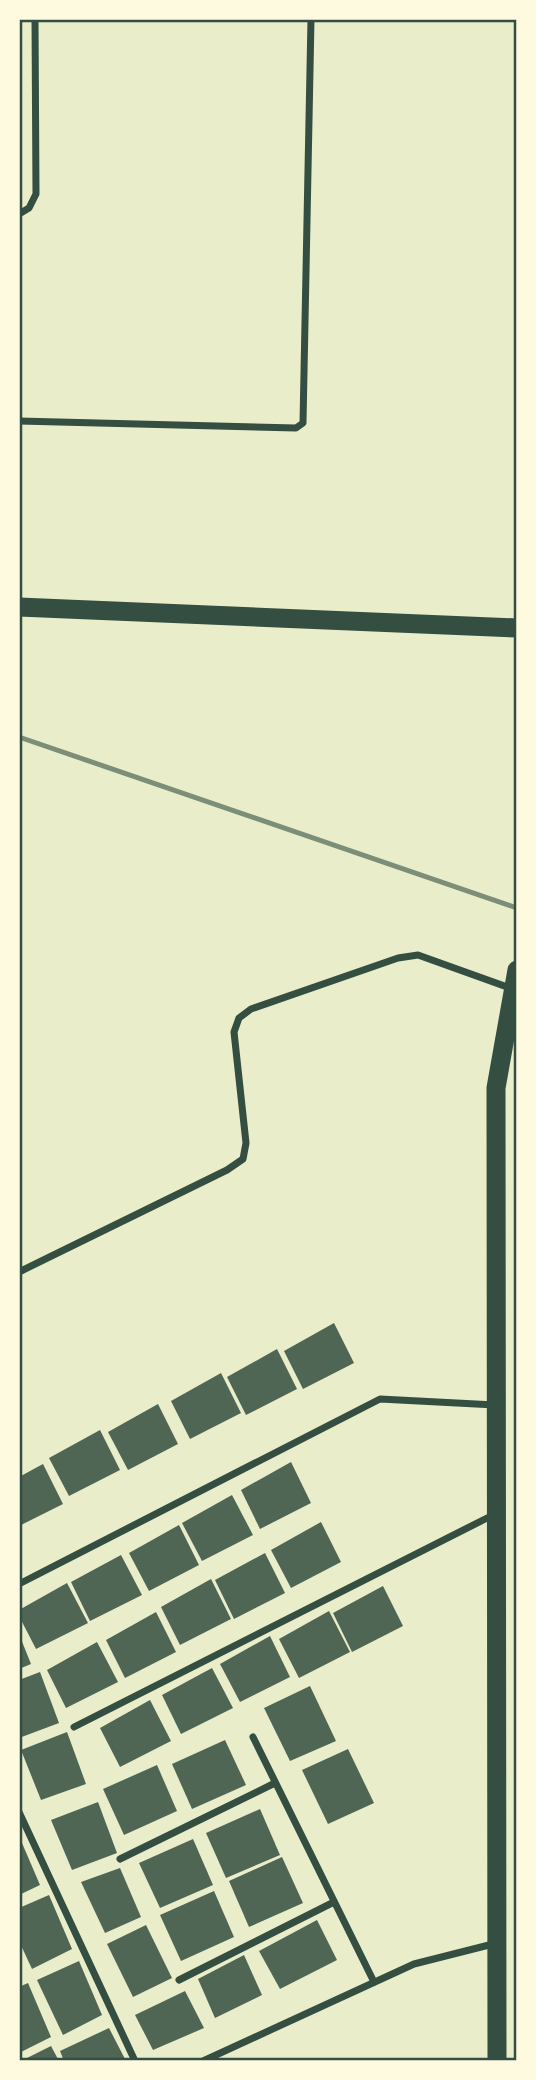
<svg xmlns="http://www.w3.org/2000/svg" width="536" height="2080" viewBox="0 0 536 2080" font-family="Mulish,sans-serif">
<rect width="100%" height="100%" fill="#e9edc9"/>
<!-- building -->
<g fill="#4f6655">
<path d="M334 1323 354 1363 303 1389 284 1351Z"/>
<path d="M277 1349 297 1389 246 1415 227 1377Z"/>
<path d="M221 1373 241 1413 190 1439 171 1401Z"/>
<path d="M158 1404 178 1444 128 1470 108 1432Z"/>
<path d="M100 1430 120 1470 69 1496 49 1458Z"/>
<path d="M291 1462 311 1503 260 1529 241 1490Z"/>
<path d="M43 1464 63 1504 19 1526V1477Z"/>
<path d="M232 1495 253 1535 202 1561 182 1523Z"/>
<path d="M321 1522 341 1562 291 1588 271 1550Z"/>
<path d="M179 1525 199 1565 149 1591 129 1553Z"/>
<path d="M265 1553 285 1593 234 1619 215 1580Z"/>
<path d="M121 1555 142 1595 90 1621 71 1582Z"/>
<path d="M211 1579 231 1619 180 1645 161 1607Z"/>
<path d="M67 1583 88 1623 36 1649 19 1616V1610Z"/>
<path d="M383 1586 403 1626 352 1652 333 1613Z"/>
<path d="M329 1611 350 1652 299 1678 279 1639Z"/>
<path d="M156 1612 176 1652 125 1678 106 1640Z"/>
<path d="M19 1634 31 1664 19 1669Z"/>
<path d="M270 1636 290 1677 240 1702 220 1664Z"/>
<path d="M97 1642 118 1682 66 1708 47 1670Z"/>
<path d="M212 1668 233 1708 181 1734 162 1695Z"/>
<path d="M40 1672 59 1723 19 1738V1680Z"/>
<path d="M310 1686 336 1741 290 1761 264 1708Z"/>
<path d="M150 1700 171 1741 120 1767 100 1728Z"/>
<path d="M67 1732 86 1784 41 1800 21 1750Z"/>
<path d="M225 1740 246 1785 192 1809 172 1764Z"/>
<path d="M348 1749 374 1803 328 1824 302 1770Z"/>
<path d="M157 1765 177 1811 124 1835 103 1789Z"/>
<path d="M98 1802 117 1853 72 1870 51 1820Z"/>
<path d="M260 1809 280 1855 226 1878 206 1833Z"/>
<path d="M19 1836 40 1885 19 1895Z"/>
<path d="M193 1839 213 1885 160 1908 139 1863Z"/>
<path d="M282 1857 303 1903 249 1927 229 1881Z"/>
<path d="M120 1868 141 1917 105 1933 81 1882Z"/>
<path d="M214 1891 234 1937 181 1961 160 1915Z"/>
<path d="M49 1895 72 1949 32 1969 19 1941V1908Z"/>
<path d="M317 1920 337 1960 280 1989 259 1951Z"/>
<path d="M146 1925 172 1978 133 1997 107 1944Z"/>
<path d="M244 1955 262 1995 215 2018 198 1979Z"/>
<path d="M79 1961 102 2015 63 2035 37 1980Z"/>
<path d="M28 1983 51 2037 19 2053V1987Z"/>
<path d="M185 1991 204 2028 153 2050 135 2015Z"/>
<path d="M109 2028 126 2061H64L60 2051Z"/>
<path d="M51 2046 59 2061H21Z"/>
</g>
<g fill="none" stroke-linecap="round" stroke-linejoin="round">
<!-- minor -->
<g stroke="#344e41" stroke-width="7">
<path d="M19 214 29 208 36 194 35 19"/>
<path d="M19 421 296 428 303 423 311 19"/>
<path d="M19 1272 227 1170 243 1159 246 1143 234 1032 239 1018 251 1009 398 958 418 955 513 989"/>
<path d="M19 1584 380 1399 495 1405"/>
<path d="M74 1727 495 1514"/>
<path d="M253 1737 374 1982"/>
<path d="M19 1812 135 2061"/>
<path d="M120 1859 275 1783"/>
<path d="M179 1980 334 1902"/>
<path d="M203 2061 414 1964 493 1944"/>
</g>
<!-- trunk -->
<g stroke="#344e41" stroke-width="19">
<path d="M19 607 517 628"/>
<path d="M497 2061 496 1088 517 970"/>
</g>
<!-- rail -->
<path stroke="#7c8e77" stroke-width="5" d="M19 737 517 908"/>
</g>
<!-- border -->
<rect width="536" height="2080" fill="none" stroke="#fefae0" stroke-width="42"/>
<rect x="21" y="21" width="494" height="2038" fill="none" stroke="#344e41" stroke-width="2.5"/>
</svg>
